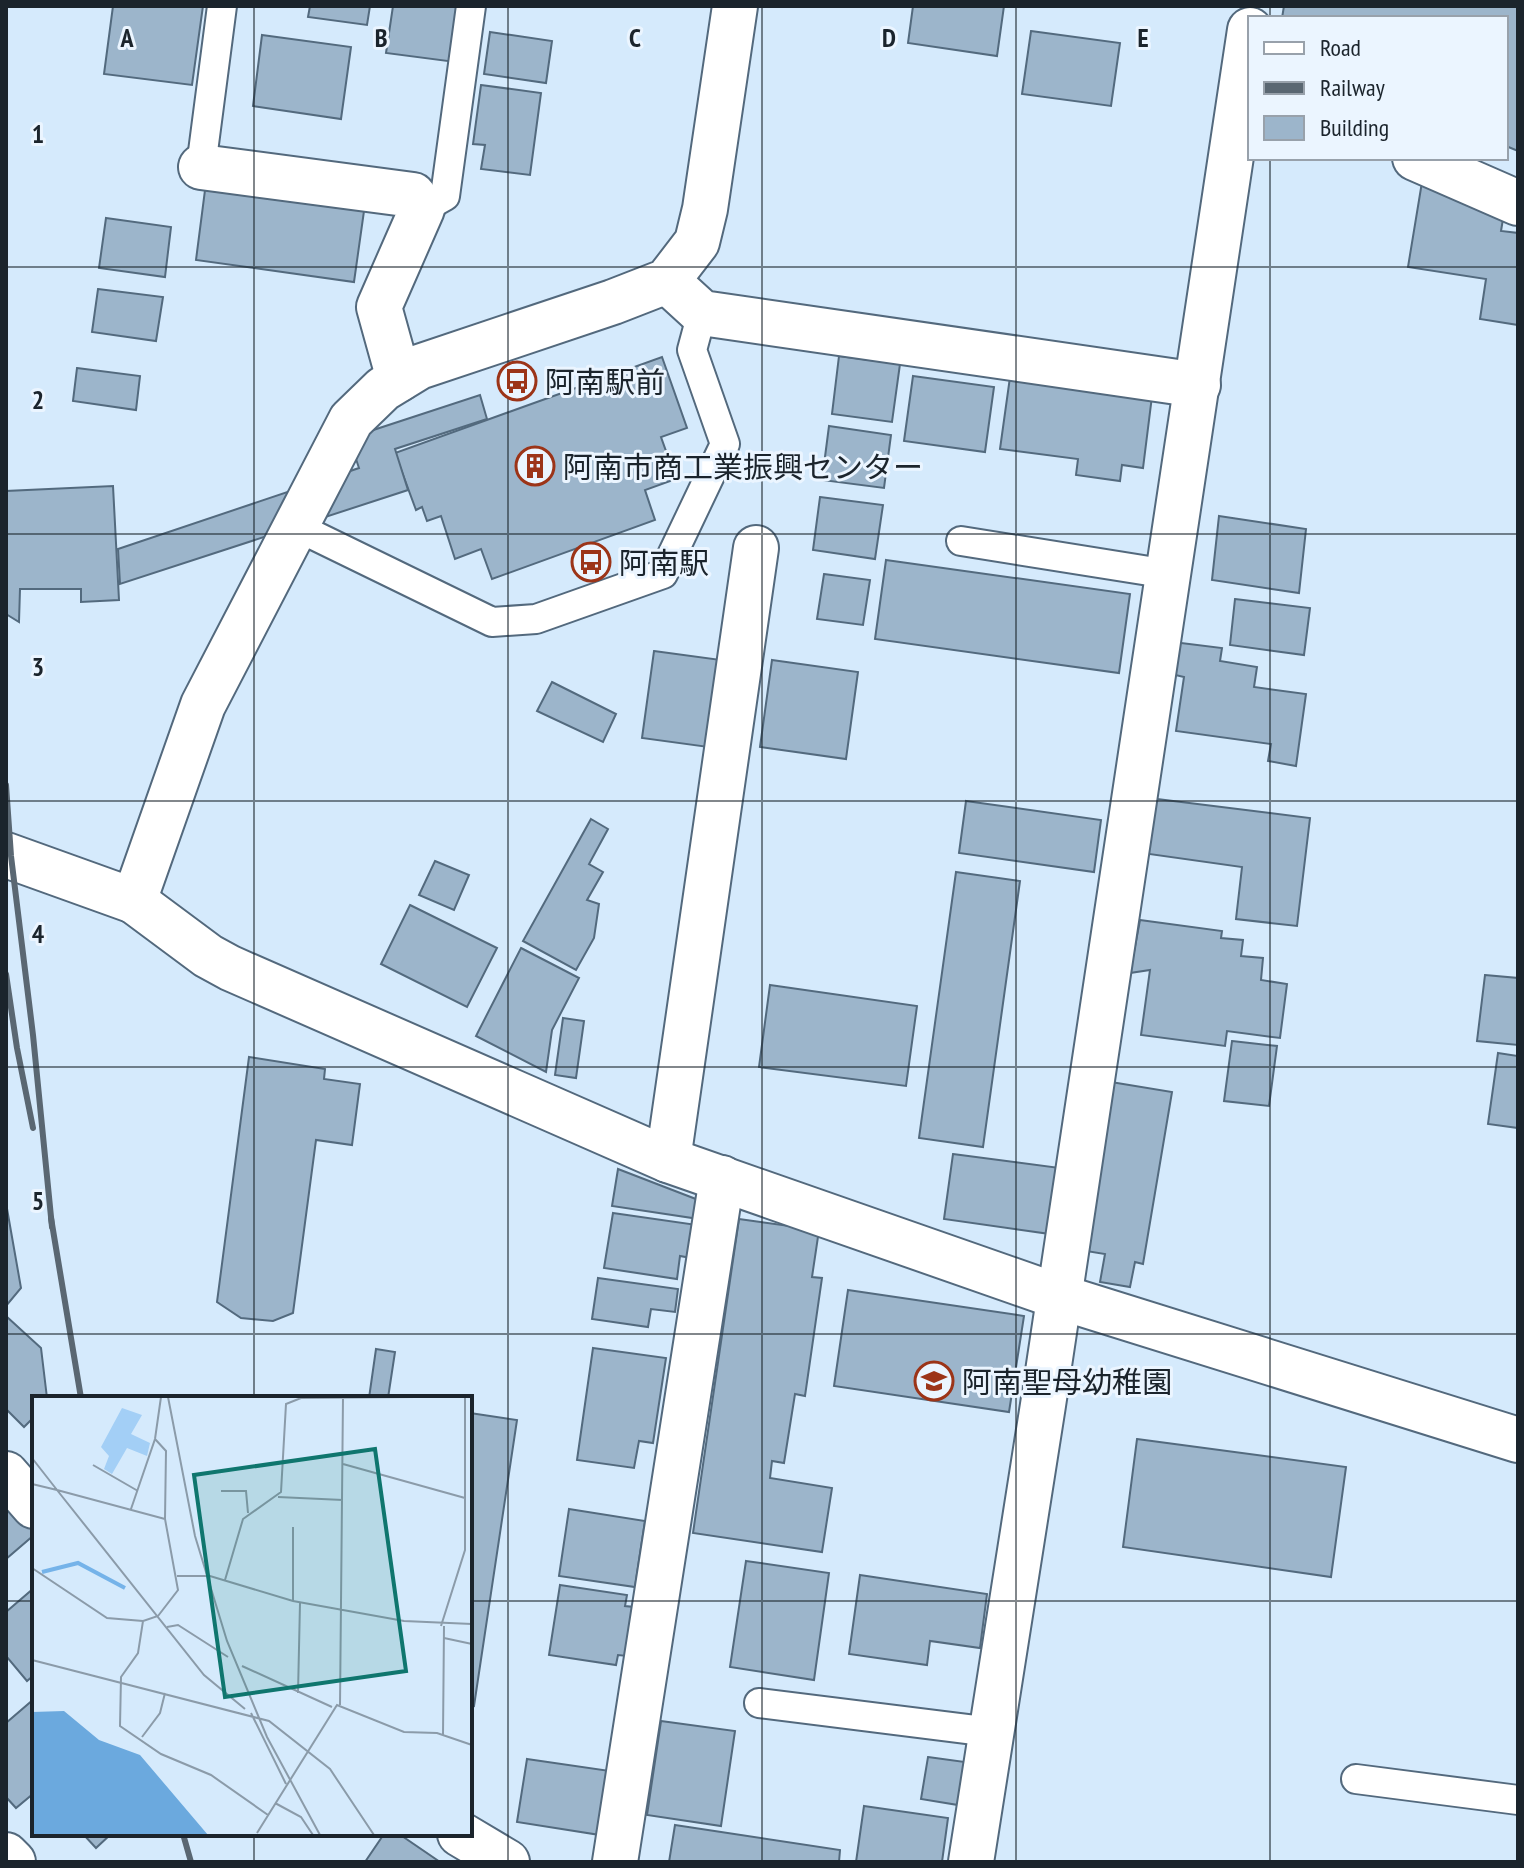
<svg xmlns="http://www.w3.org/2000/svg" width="1524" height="1868" viewBox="0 0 1524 1868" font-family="'PT Sans Narrow','Noto Sans JP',sans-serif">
<rect width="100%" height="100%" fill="#d5eafc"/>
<!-- building -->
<g fill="#9cb5cb" stroke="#536a7e" stroke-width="2">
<path d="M113 6H203L192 85 104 74Z"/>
<path d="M310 6H370L367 25 308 17Z"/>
<path d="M393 6H463L455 62 386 53Z"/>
<path d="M913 6H1004L997 56 908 43Z"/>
<path d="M1284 6H1518V151L1506 146V18H1282Z"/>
<path d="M1031 31 1120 43 1111 106 1022 94Z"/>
<path d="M490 32 552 41 546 83 484 74Z"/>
<path d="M262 35 351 47 341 119 253 106Z"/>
<path d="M481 85 541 93 530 175 481 169 485 145 473 144Z"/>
<path d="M1422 182 1503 219 1501 231 1518 233V325L1480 319 1486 279 1408 267Z"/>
<path d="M205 190 364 211 354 282 196 260Z"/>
<path d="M106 218 171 227 165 277 99 268Z"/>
<path d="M98 289 163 297 156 341 92 332Z"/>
<path d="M839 356 900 364 892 422 832 414Z"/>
<path d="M662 357 687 428 661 437 676 479 645 490 655 520 492 579 481 549 455 559 441 516 427 521 422 507 416 510 395 453Z"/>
<path d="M77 368 140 376 136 410 73 401Z"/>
<path d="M913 376 994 387 985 452 904 441Z"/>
<path d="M1010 377 1152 396 1143 468 1122 465 1120 481 1076 475 1078 459 1000 449Z"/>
<path d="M480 395 487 419 395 449 408 490 120 584 118 549 359 468 349 438Z"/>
<path d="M829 426 891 435 884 488 822 480Z"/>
<path d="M113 486 119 600 81 602V589H20L19 622 6 614V491Z"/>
<path d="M820 497 883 505 875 559 813 550Z"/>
<path d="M1219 516 1306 529 1299 593 1212 580Z"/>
<path d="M886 560 1130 594 1119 673 875 639Z"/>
<path d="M824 574 870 580 863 625 817 619Z"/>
<path d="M1235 599 1310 608 1304 655 1230 645Z"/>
<path d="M1173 642 1222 648 1220 661 1257 667 1254 687 1306 694 1296 766 1268 761 1271 744 1176 731 1184 677 1167 673Z"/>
<path d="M654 651 721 660 708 747 642 738Z"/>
<path d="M772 660 858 672 846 759 760 747Z"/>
<path d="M552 682 616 714 603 742 537 711Z"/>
<path d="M1149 798 1310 818 1297 926 1236 919 1242 867 1142 853Z"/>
<path d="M966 801 1101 820 1094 872 959 853Z"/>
<path d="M591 819 608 829 589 864 603 872 587 900 599 904 594 938 576 970 523 941Z"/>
<path d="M435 861 469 875 454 910 419 895Z"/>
<path d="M956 872 1020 881 983 1147 919 1138Z"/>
<path d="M410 905 497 948 467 1007 381 964Z"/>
<path d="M1140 920 1222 931 1221 938 1243 940 1241 956 1263 958 1261 980 1287 984 1280 1038 1227 1031 1225 1046 1141 1035 1150 970 1130 973Z"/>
<path d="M521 948 579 978 552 1030 546 1072 476 1036Z"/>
<path d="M1485 975 1518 978V1045L1477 1041Z"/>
<path d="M770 985 917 1006 906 1086 759 1067Z"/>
<path d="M563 1018 584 1021 576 1078 555 1075Z"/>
<path d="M1232 1041 1277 1046 1269 1106 1224 1101Z"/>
<path d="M1498 1053 1518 1056V1128L1488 1124Z"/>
<path d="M249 1057 325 1069 324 1079 360 1084 352 1145 316 1140 293 1313 273 1321 241 1318 217 1302Z"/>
<path d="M1111 1082 1172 1092 1143 1264 1135 1262 1130 1287 1100 1282 1105 1254 1086 1251Z"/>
<path d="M953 1154 1060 1168 1050 1234 944 1219Z"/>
<path d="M618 1169 701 1201 699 1219 612 1206Z"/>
<path d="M6 1203 21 1288 6 1306Z"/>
<path d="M613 1213 697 1225 691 1258 680 1256 677 1279 604 1268Z"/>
<path d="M739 1219 819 1230 812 1277 822 1278 805 1396 795 1394 784 1463 772 1461 770 1478 832 1488 822 1552 693 1533Z"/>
<path d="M598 1278 678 1289 675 1312 651 1309 648 1327 592 1319Z"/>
<path d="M848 1290 1024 1316 1009 1412 834 1386Z"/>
<path d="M6 1316 41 1348 47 1398H34V1417L24 1427 6 1409Z"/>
<path d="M593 1348 666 1358 653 1443 639 1441 634 1468 577 1460Z"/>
<path d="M376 1349 395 1352 388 1398H369Z"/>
<path d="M470 1413 517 1420 474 1706 470 1705Z"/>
<path d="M1137 1439 1346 1467 1331 1577 1123 1547Z"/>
<path d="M6 1503 34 1522V1535L6 1559Z"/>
<path d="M569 1509 645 1521 635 1587 559 1576Z"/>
<path d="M746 1561 829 1573 814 1680 730 1667Z"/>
<path d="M860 1575 987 1594 980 1648 930 1641 927 1665 849 1654Z"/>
<path d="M560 1585 627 1595 625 1606 644 1608 637 1657 618 1655 616 1665 549 1655Z"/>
<path d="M34 1588V1675L27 1681 6 1656V1612Z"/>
<path d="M34 1699V1793L16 1808 6 1797V1723Z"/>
<path d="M661 1721 735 1731 721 1826 647 1815Z"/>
<path d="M928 1757 965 1762 958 1805 921 1799Z"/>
<path d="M527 1759 610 1771 600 1835 517 1822Z"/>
<path d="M864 1806 948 1818 942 1862H856Z"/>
<path d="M675 1825 840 1850 839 1862H669Z"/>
<path d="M83 1834H111L96 1848Z"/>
<path d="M384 1834H399L440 1862H365Z"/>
</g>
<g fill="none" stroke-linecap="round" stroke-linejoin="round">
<defs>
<g id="lane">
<path d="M201 167 222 6"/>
<path d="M422 209 445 196 471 6"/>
<path d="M295 526 492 622 536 619 663 574 725 444 692 350 702 313"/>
<path d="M961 541 1168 574"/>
<path d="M759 1703 991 1732"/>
<path d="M1356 1779 1518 1800"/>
</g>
<g id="street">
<path d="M1415 158 1518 203"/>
<path d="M201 167 413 195 422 209 379 307 399 379"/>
<path d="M667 281 702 313 1198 385"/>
<path d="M134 901 208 956 230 968 668 1160 1057 1296 1518 1440"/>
<path d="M668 1160 756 548"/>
<path d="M6 1474 34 1506"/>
<path d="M460 1834 507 1862"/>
<path d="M615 1862 722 1178"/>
<path d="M971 1862 1043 1405 1250 30"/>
</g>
<g id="secondary">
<path d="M6 855 134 901 203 705 351 420 383 389 419 367 613 302 667 281 697 242 705 209 735 6"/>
<path d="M6 1855 13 1862"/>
</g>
</defs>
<!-- lane casing -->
<use href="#lane" stroke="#53697d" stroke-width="32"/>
<!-- street casing -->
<use href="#street" stroke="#53697d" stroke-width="48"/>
<!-- secondary casing -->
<use href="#secondary" stroke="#53697d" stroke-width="48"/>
<!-- lane -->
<use href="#lane" stroke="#fff" stroke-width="28"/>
<!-- street -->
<use href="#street" stroke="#fff" stroke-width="44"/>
<!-- secondary -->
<use href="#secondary" stroke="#fff" stroke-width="44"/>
<!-- rail -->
<g stroke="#5a6772" stroke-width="6">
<path d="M6 785 11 856 33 1035 52 1227"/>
<path d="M6 974 17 1048 33 1128"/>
<path d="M51 1218 81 1398"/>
<path d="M183 1834 191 1862"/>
</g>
</g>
<!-- grid -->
<path fill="none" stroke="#1b242c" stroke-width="2" stroke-opacity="0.55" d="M254 6V1398M508 6V1862M762 6V1862M1016 6V1862M1270 6V18M1270 158V1862M6 267H1518M6 534H1518M6 801H1518M6 1067H1518M6 1334H1518M6 1601H34M470 1601H1518M254 1834V1862"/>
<!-- icons -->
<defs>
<symbol id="bus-ring" viewBox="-11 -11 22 22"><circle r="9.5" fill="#ebf5ff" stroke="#9c3418" stroke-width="1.5"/><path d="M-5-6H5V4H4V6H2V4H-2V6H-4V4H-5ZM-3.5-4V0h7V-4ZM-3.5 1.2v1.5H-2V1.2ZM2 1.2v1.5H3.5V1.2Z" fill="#9c3418"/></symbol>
<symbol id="building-ring" viewBox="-11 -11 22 22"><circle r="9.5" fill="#ebf5ff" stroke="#9c3418" stroke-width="1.5"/><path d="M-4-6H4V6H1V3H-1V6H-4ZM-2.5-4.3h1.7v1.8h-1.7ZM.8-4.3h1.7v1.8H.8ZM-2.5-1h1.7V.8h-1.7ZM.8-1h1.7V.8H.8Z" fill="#9c3418"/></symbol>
<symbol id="school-ring" viewBox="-11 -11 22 22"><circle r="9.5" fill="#ebf5ff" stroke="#9c3418" stroke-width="1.5"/><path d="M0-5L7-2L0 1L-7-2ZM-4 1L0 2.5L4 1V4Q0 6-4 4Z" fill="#9c3418"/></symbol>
</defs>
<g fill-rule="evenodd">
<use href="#bus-ring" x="495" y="359" width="44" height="44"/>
<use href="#building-ring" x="513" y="444" width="44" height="44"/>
<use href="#bus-ring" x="569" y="540" width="44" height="44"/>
<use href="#school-ring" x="912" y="1359" width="44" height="44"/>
</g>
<g text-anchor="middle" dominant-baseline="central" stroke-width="6" stroke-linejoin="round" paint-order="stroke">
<!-- poi labels -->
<g font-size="30" fill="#1b242c" stroke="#ebf5ff" text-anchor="start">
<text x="545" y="381">阿南駅前</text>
<text x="563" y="466">阿南市商工業振興センター</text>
<text x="619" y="562">阿南駅</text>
<text x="962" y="1381">阿南聖母幼稚園</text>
</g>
</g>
<!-- overview -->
<g transform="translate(32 1396)">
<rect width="440" height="440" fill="#d5eafc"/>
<path d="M32 315 67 344 108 359 176 439H0V316Z" fill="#6ba9de"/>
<path d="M90 12 110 19 99 38 118 47 115 60 95 52 80 78 72 73 77 60 69 51Z" fill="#a3cff6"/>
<path fill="none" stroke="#75b3e9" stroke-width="4" d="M10 176 46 167 93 192"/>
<path fill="none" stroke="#8b9ba9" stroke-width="2" d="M136 1 163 140 195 245 235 341 288 439M123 43 134 55 133 123 146 194 126 220 111 225 106 257 89 281 88 330 129 358 179 379 236 419M0 62 25 94M311 68 433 102M61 69 106 95M0 88 25 94M25 94 172 279 213 313M25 94 133 123M189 95H214L216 117M246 101 311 104M99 113 123 43 129 1M0 172 75 222 111 225M145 180H178L261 205 372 225 440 228M193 184 211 123 249 96 254 8 269 2 384 1M261 205V131M409 230 433 154V1M135 231 146 229 196 261M412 242 440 248M0 264 237 325 298 373 342 439M210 270 300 311M266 297 268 207M308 309 311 1M219 317 254 388M411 339 412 230M110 341 128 317 133 297M243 407 269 421 281 439M225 437 305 309 372 336 405 337 440 349"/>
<path fill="#0f766e" fill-opacity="0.15" stroke="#0f766e" stroke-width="4" d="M343 53 374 275 193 301 162 79Z"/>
<rect width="440" height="440" fill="none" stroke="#1b242c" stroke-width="4"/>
</g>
<g font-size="26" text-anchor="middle" font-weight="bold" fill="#1b242c" stroke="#ebf5ff" stroke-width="6" stroke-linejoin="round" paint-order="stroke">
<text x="127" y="47">A</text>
<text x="381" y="47">B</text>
<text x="635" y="47">C</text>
<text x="889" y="47">D</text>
<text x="1143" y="47">E</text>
<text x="38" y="143">1</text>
<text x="38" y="409">2</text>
<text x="38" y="676">3</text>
<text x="38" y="943">4</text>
<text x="38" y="1210">5</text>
</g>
<!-- border -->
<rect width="1524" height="1868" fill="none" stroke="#1b242c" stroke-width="16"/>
<!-- legend -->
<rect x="1248" y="16" width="260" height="144" fill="#ebf5ff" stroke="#98a1ab" stroke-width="2"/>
<rect x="1264" y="42" width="40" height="12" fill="#ffffff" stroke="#98a1ab" stroke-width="2"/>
<text x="1320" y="56" font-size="24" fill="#1b242c">Road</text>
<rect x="1264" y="82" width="40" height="12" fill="#5a6772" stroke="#98a1ab" stroke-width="2"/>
<text x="1320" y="96" font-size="24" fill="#1b242c">Railway</text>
<rect x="1264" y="116" width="40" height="24" fill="#9cb5cb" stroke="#98a1ab" stroke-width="2"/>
<text x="1320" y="136" font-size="24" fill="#1b242c">Building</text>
</svg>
